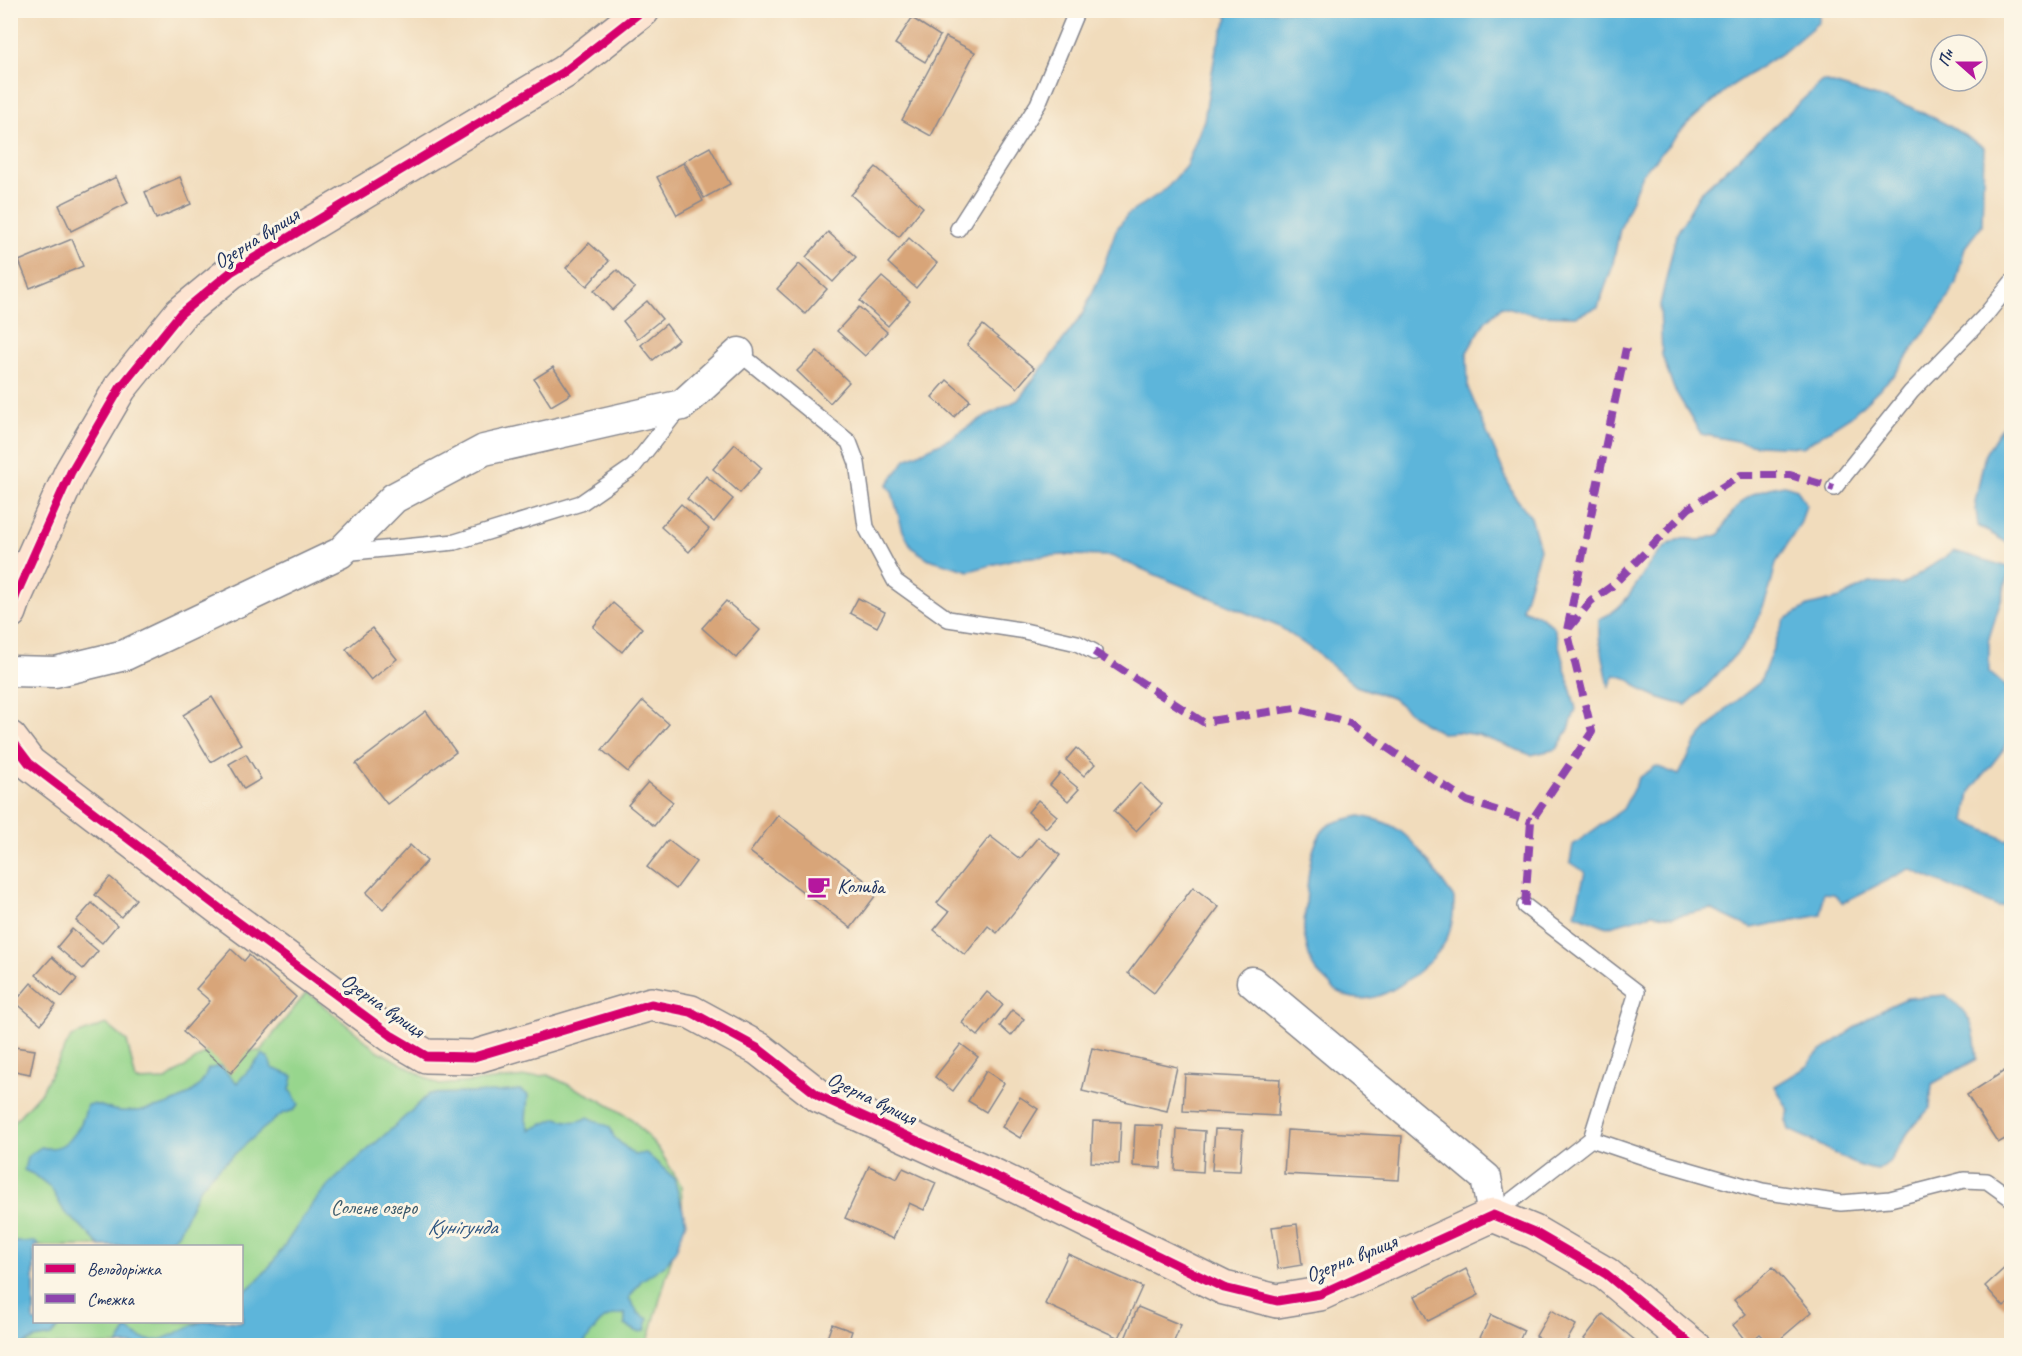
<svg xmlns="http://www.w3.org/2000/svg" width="2022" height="1356" viewBox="0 0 2022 1356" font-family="Caveat,sans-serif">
<rect width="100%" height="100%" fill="#fcf5e5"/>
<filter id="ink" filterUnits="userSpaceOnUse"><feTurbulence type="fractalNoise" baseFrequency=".0167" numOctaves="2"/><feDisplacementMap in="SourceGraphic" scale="12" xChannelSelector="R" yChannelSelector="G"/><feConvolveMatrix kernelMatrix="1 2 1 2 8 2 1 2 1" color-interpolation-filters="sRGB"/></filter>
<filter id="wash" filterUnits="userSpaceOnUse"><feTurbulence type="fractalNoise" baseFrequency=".008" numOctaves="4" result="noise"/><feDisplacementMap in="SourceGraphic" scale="24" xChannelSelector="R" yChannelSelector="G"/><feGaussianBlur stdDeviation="1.35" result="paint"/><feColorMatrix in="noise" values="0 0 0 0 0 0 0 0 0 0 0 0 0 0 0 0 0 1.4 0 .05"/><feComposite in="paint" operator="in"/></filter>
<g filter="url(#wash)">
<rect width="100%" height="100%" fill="#f1dcbc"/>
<!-- green -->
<path fill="#97d68d" stroke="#598276" stroke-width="1.5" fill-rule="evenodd" d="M307 992 377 1050 439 1085 548 1075 598 1099 631 1118 658 1148 681 1185 683 1218 647 1345H11L10 1126 41 1092 71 1037 106 1024 127 1041 136 1081 166 1080 208 1051H260ZM34 1246H242V1322H34Z"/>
<!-- water -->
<g fill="#5db5da" stroke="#3c729c" stroke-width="1.5">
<path d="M1221 11H1819V22L1785 51 1731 86 1688 123 1642 174 1620 229 1612 268 1598 307 1576 316 1538 315 1502 306 1485 322 1467 352 1468 388 1513 494 1531 517 1540 549 1522 609 1542 617 1554 627 1576 709 1569 729 1557 749 1531 755 1478 735 1458 732 1442 733 1422 722 1392 698 1356 686 1317 653 1280 627 1111 556 1064 555 1018 558 969 571 929 559 912 548 903 531 892 492 887 485 906 459 949 439 984 417 1018 400 1082 315 1100 276 1116 230 1127 215 1166 189 1186 166 1204 120 1216 49 1228 17Z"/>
<path d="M1823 81 1911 107 1944 123 1984 147 1982 225 1965 247 1956 283 1943 306 1895 374 1851 416 1803 447 1756 445 1701 434 1674 389 1662 355 1660 305 1676 235 1700 193Z"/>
<path d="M2011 413 2012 545H2011L1978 526 1975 502 1985 454Z"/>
<path d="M1784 485 1797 489 1806 505 1801 522 1776 563 1770 588 1758 620 1744 645 1704 689 1686 705C1671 702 1658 698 1644 691 1630 683 1635 679 1615 675L1609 687 1599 637V619C1639 604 1640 557 1677 540 1684 536 1693 540 1700 540 1706 539 1713 536 1719 535 1737 501 1746 492 1784 485Z"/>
<path d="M1954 551 2011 568 1989 638V672L2011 691V732L2003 750 1970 792 1965 821 2006 840 2011 838V904L1998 907 1909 869 1842 903 1834 894 1823 893 1821 915 1751 928 1710 909 1672 917 1652 914 1607 927 1575 914 1585 872 1570 862 1573 845 1623 809 1639 778 1656 766 1679 775 1697 740 1727 708 1760 682 1784 620 1808 606 1840 598 1869 583 1902 585Z"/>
<path d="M1360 816C1374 819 1388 822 1400 831 1421 847 1438 877 1454 898 1454 936 1444 951 1414 975 1387 997 1354 1012 1327 982 1323 978 1317 973 1314 968 1309 960 1306 943 1304 933 1303 925 1305 915 1306 906 1307 885 1309 838 1329 825 1337 820 1351 818 1360 816Z"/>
<path d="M1946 995C1973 1016 1974 1026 1977 1059L1932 1084 1930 1108 1911 1128 1889 1162 1878 1170C1845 1166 1820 1141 1789 1130L1786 1120 1789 1111 1775 1086 1808 1066 1813 1057 1881 1010 1907 998Z"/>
<path d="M263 1054 269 1059 272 1068 293 1076 290 1090 299 1104 294 1110 282 1114 263 1129 211 1175 199 1189 178 1234 164 1246H100L80 1225 65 1213 51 1188 35 1175 24 1170 27 1157 41 1147C68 1154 82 1127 87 1105 98 1102 107 1110 119 1111 146 1113 185 1104 202 1082 205 1078 206 1073 208 1069L220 1066 237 1083Z"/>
<path d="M520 1090 528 1095 526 1120 530 1130 557 1118C567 1122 578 1124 588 1117L610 1127 614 1137 634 1155 646 1153 674 1178 686 1222 676 1250 666 1264 641 1281 629 1298 638 1313 648 1319 645 1331 638 1332 625 1325V1314C601 1313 596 1328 583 1345H117L127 1329C156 1354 170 1332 199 1323 211 1318 229 1322 242 1322V1293C280 1266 295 1220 327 1187 360 1155 396 1127 429 1094 459 1092 490 1094 520 1090Z"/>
<path d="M11 1242H35L39 1246H34V1322H63L51 1336 35 1339 22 1345H11Z"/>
</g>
<g id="blocks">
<!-- building -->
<g fill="#d8a579">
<path d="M2002 10H2012V31Z"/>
<path d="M912 18 940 36 925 62 895 44Z"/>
<path d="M946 37 975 52 931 136 902 120Z"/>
<path d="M710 147 730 184 704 198 684 161Z"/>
<path d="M683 163 703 201 677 215 657 177Z"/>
<path d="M876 167 923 207 899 237 851 195Z"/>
<path d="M116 177 128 203 71 231 59 205Z"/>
<path d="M180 177 191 204 156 219 145 192Z"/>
<path d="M828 232 856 257 833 282 806 257Z"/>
<path d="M909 238 937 263 916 288 888 263Z"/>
<path d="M72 239 83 266 30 288 19 261Z"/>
<path d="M589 243 609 261 587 286 566 268Z"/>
<path d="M799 264 827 289 805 314 777 289Z"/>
<path d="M617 270 635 288 612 310 594 291Z"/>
<path d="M882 277 910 301 888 326 860 301Z"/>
<path d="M647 301 662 319 637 339 623 321Z"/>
<path d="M859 307 887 332 865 356 837 331Z"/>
<path d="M666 324 678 340 653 360 641 345Z"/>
<path d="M983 325 1034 368 1017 388 967 345Z"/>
<path d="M817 351 849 382 830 403 797 371Z"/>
<path d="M553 367 571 394 551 406 534 379Z"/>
<path d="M947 380 970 400 954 417 932 397Z"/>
<path d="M735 444 762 468 740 493 713 469Z"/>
<path d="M706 476 733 499 714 522 687 499Z"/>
<path d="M681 504 709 529 689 552 661 527Z"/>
<path d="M858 598 885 612 877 627 850 613Z"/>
<path d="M726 601 760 630 736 658 702 628Z"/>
<path d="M613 603 642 628 622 652 593 627Z"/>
<path d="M372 628 397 659 371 680 346 649Z"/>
<path d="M212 697 241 744 211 762 183 715Z"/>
<path d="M643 701 669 724 628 772 602 750Z"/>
<path d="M426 711 456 752 387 804 356 764Z"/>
<path d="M1076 748 1095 764 1084 776 1066 760Z"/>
<path d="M246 754 261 779 244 789 229 764Z"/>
<path d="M1060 773 1079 789 1068 801 1050 785Z"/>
<path d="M648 782 673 802 654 826 628 805Z"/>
<path d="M1140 783 1162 804 1136 831 1114 811Z"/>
<path d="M1038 800 1057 816 1046 828 1028 812Z"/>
<path d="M778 815 879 891 851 928 750 852Z"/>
<path d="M990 836 1020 859 1038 837 1060 855 997 933 988 926 965 955 934 930 949 912 937 903Z"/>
<path d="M668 840 696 862 676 889 647 867Z"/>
<path d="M410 845 427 861 383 909 366 893Z"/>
<path d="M110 877 136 899 121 917 95 895Z"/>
<path d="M1193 887 1219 907 1154 993 1128 973Z"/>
<path d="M92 903 117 925 102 943 76 921Z"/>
<path d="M72 929 98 951 83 969 57 947Z"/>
<path d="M231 949 244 961 249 955 296 997 231 1073 183 1032 210 1001 196 989Z"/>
<path d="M52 957 77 979 62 997 36 975Z"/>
<path d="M31 983 56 1005 41 1024 15 1002Z"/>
<path d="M987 992 1003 1005 978 1036 962 1023Z"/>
<path d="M1012 1010 1024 1019 1011 1036 1000 1026Z"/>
<path d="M961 1044 978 1057 953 1091 935 1077Z"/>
<path d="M14 1047 35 1050 30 1074 10 1070Z"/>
<path d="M1092 1048 1177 1067 1167 1111 1082 1091Z"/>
<path d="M2012 1066V1135L1998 1143 1967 1095Z"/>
<path d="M986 1071 1004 1083 986 1112 968 1101Z"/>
<path d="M1185 1074 1280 1079 1278 1116 1183 1111Z"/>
<path d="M1020 1097 1038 1109 1020 1138 1002 1127Z"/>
<path d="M1093 1121 1121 1122 1119 1164 1091 1162Z"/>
<path d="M1135 1125 1163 1126 1161 1168 1133 1166Z"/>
<path d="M1177 1129 1205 1131 1203 1172 1175 1170Z"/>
<path d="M1215 1129 1243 1130 1240 1171 1212 1170Z"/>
<path d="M1287 1130 1402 1136 1399 1180 1284 1174Z"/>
<path d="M869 1166 897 1179 903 1168 936 1183 924 1210 909 1203 893 1239 845 1218Z"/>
<path d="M1297 1224 1302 1265 1278 1269 1272 1227Z"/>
<path d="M1068 1254 1142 1287 1119 1338 1045 1304Z"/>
<path d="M2009 1264 2012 1267V1300L2004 1307 1985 1286Z"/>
<path d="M1773 1267 1812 1312 1772 1346 1760 1334 1748 1344 1733 1325 1746 1314 1734 1300Z"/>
<path d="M1466 1269 1479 1295 1428 1321 1415 1296Z"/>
<path d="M1138 1307 1181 1325 1172 1346H1122Z"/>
<path d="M1551 1310 1576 1325 1564 1346H1552L1536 1336Z"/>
<path d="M1603 1314 1642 1346H1592L1584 1339Z"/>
<path d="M1491 1315 1524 1330 1517 1346H1476Z"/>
<path d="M832 1324 852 1331 847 1346H839L826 1341Z"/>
</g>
</g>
</g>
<g filter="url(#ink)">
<use href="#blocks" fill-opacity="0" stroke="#86868d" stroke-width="1.5"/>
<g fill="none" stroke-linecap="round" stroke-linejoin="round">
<defs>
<g id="lane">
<path d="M958 229 1038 104 1077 10"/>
<path d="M739 353 849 442 857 463 866 527 895 581 948 619 1020 630 1077 643 1094 652"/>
<path d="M1834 488 1911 392 1984 317 2012 282"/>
<path d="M343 553 455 542 581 503 633 467 679 409"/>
<path d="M1591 1139 1647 1158 1762 1191 1841 1203 1890 1199 1964 1180 1987 1181 2012 1199"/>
<path d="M1493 1215 1591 1139 1637 992 1525 906"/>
</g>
<g id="street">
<path d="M10 671 55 672 125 655 340 553 394 498 484 450 682 405 739 353"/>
<path d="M1252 982 1486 1178 1493 1215"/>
</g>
<g id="secondary">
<path d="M10 612 16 595 71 472 120 388 180 314 231 272 564 72 643 10"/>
<path d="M10 738 29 763 223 911 392 1036 426 1056 474 1057 651 1004 691 1012 759 1049 819 1096 997 1177 1224 1288 1277 1301 1320 1294 1493 1215 1534 1232 1606 1274 1693 1346"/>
</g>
</defs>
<!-- lane casing -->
<use href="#lane" stroke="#86868d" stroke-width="18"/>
<!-- street casing -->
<use href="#street" stroke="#86868d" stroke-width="33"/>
<!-- secondary casing -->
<use href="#secondary" stroke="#86868d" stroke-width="36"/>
<!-- lane -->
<use href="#lane" stroke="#fff" stroke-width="15"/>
<!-- street -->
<use href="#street" stroke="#fff" stroke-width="30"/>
<!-- secondary -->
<use href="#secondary" stroke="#fde4d1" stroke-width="33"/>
<!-- quiet -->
<g stroke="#8e44ad" stroke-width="8" stroke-dasharray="15 8" stroke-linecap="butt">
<path d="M1569 628 1591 601 1612 586 1689 508 1741 475H1790L1834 488"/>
<path d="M1094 652 1203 722 1295 708 1350 723 1467 801 1531 821"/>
<path d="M1525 906 1531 821 1592 732 1567 630 1626 348"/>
</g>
<defs>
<g id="cycleway">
<path d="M10 612 16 595 71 472 120 388 180 314 231 272 564 72 643 10"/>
<path d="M10 738 29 763 223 911 392 1036 426 1056 474 1057 651 1004 691 1012 759 1049 819 1096 997 1177 1224 1288 1277 1301 1320 1294 1493 1215 1534 1232 1606 1274 1693 1346"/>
</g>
</defs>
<!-- cycleway casing -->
<use href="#cycleway" stroke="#fcf5e5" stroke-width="13"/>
<!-- cycleway -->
<use href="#cycleway" stroke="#d6006c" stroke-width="9"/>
</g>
</g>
<!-- icons -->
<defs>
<symbol id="cafe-bare" viewBox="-9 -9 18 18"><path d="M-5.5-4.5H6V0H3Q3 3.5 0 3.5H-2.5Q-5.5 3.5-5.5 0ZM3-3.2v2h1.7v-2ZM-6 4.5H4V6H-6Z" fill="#b5179e" stroke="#fcf5e5" stroke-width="2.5" paint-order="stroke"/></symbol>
</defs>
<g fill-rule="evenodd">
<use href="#cafe-bare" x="802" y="870" width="33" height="33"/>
</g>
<g text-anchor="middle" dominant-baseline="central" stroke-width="6" stroke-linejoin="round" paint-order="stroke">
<!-- street labels -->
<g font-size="21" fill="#1b2f5e" stroke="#fcf5e5">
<text transform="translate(256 238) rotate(-32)">Озерна вулиця</text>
<text transform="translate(383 1005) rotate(35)">Озерна вулиця</text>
<text transform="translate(872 1098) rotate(26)">Озерна вулиця</text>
<text transform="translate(1351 1258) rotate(-22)">Озерна вулиця</text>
</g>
<!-- poi labels -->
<g font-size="21" fill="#1b2f5e" stroke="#fcf5e5" text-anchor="start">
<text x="837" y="886">Колиба</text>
</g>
<!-- park labels -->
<g font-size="21" fill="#3a596a" stroke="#fcf5e5">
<text x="374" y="1207">Солене озеро</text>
</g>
<!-- water labels -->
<g font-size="22" font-style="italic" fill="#2f5783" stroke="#fcf5e5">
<text x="462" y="1227">Кунігунда</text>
</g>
</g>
<!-- margin -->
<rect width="2022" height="1356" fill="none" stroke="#fcf5e5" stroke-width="36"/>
<!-- legend -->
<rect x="33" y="1245" width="210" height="78" fill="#fcf5e5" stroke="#a2a6af" stroke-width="1.5"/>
<rect x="45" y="1264" width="30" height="9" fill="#d6006c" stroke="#a2a6af" stroke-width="1.5"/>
<text x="87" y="1275" font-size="18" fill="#1b2f5e">Велодоріжка</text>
<rect x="45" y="1294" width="30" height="9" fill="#8e44ad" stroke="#a2a6af" stroke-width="1.5"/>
<text x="87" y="1305" font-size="18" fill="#1b2f5e">Стежка</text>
<!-- north arrow -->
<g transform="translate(1959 63) rotate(291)"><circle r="28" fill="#fcf5e5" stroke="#a2a6af" stroke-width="1.5"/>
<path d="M0-4.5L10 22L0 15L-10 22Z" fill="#b5179e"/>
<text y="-9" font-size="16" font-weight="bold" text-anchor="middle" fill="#1b2f5e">Пн</text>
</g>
</svg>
